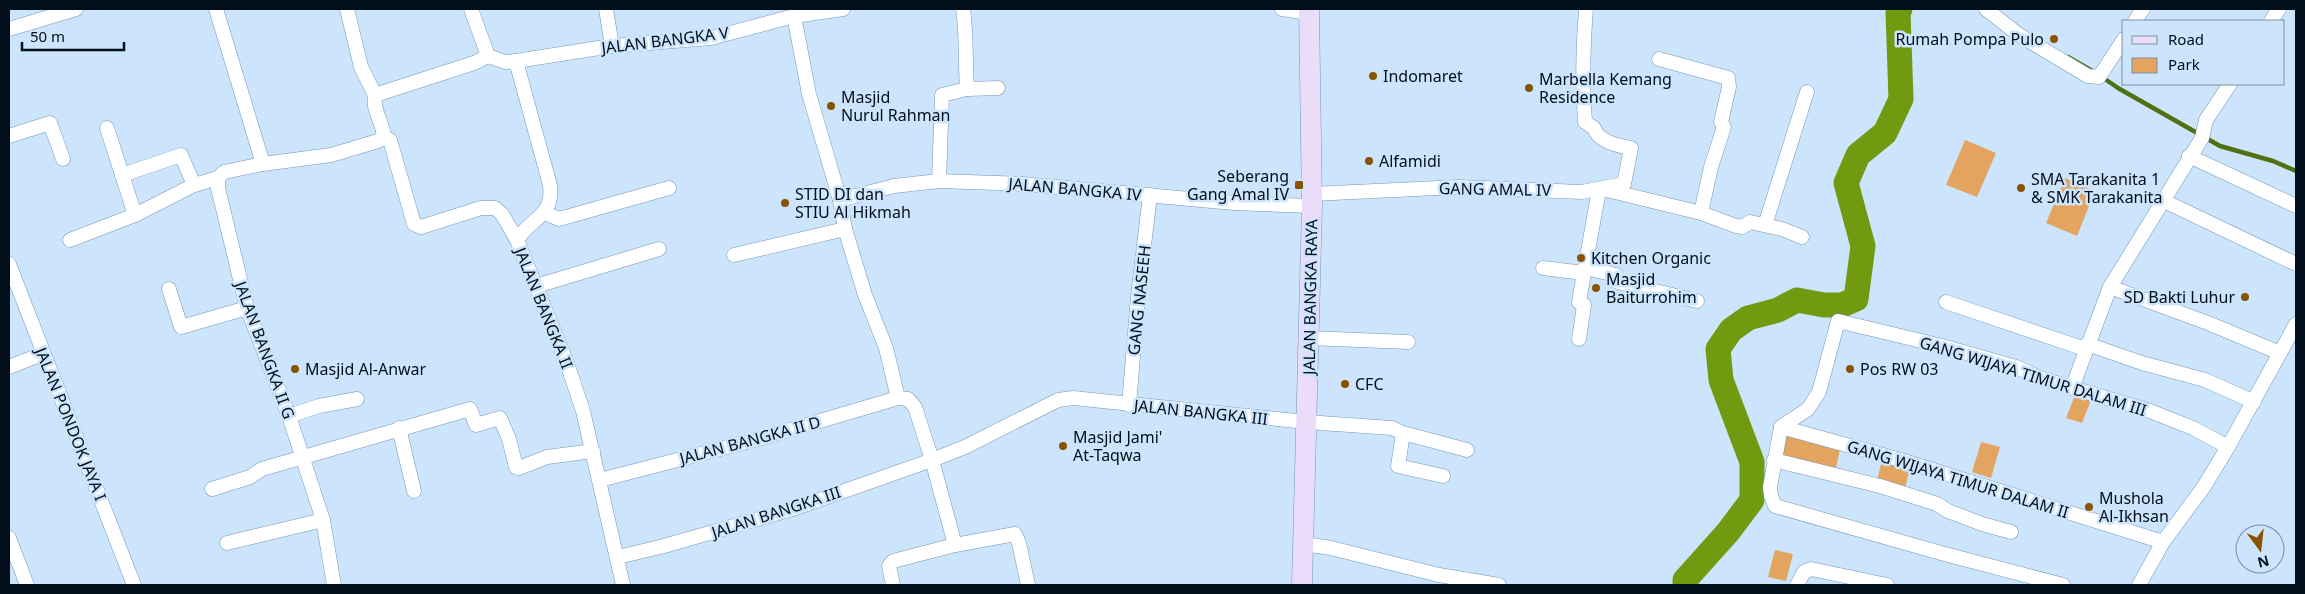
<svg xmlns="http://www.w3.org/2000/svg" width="2305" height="594" viewBox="0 0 2305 594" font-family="'Noto Sans',sans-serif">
<rect width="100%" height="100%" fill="#cde5fc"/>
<!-- green -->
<g fill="#e3a460">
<path d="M1965 140 1996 153 1977 197 1946 185Z"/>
<path d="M2065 178 2095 191 2077 236 2046 223Z"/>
<path d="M2077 390 2093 395 2082 423 2066 418Z"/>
<path d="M1785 431 1841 445 1835 472 1778 458Z"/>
<path d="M1981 442 2000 447 1991 478 1972 472Z"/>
<path d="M1882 460 1910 468 1905 488 1877 481Z"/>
<path d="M1775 550 1793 554 1786 581 1768 577Z"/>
</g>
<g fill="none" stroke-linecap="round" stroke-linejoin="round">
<!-- stream -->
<g stroke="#4f7114" stroke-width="4.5">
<path d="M2068 57 2096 73"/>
<path d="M2102 77 2118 88 2220 146 2273 161 2296 171"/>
</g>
<!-- river -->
<path stroke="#709b11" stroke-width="25" d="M1685 585V580L1728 532 1752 500V462L1721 380 1718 349 1731 330 1748 318 1778 310 1797 300 1824 305H1842L1856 299 1863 246 1846 183 1858 155 1885 133 1901 99 1898 12 1900 9"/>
<defs>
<g id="street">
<path d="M216 9 263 164"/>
<path d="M347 9 361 67 375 95"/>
<path d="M471 9 488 56 505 62 516 61 550 185C554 217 530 218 517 240L567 363 583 411 623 585"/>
<path d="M606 9 612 46"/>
<path d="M963 9C967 36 965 62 967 89"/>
<path d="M1282 9 1309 13"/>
<path d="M1986 9 2019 35 2088 76 2099 77 2124 39"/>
<path d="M794 16 809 94 840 200 845 229 865 295 886 348 898 398"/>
<path d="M2135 21 2143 9"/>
<path d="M2271 21 2279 9"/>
<path d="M9 29 76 9"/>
<path d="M1659 59 1728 78 1729 87 1721 122 1724 127 1711 167 1701 213"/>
<path d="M516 61 612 46 711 38 794 16 843 9"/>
<path d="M107 128 135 215"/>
<path d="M9 136 50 123 63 159"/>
<path d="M384 137 390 140 414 224 421 227 481 208H495L502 214 517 240"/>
<path d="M2189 156 2296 206"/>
<path d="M122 175 181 155 194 185"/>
<path d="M218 178V188L247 308 289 416 323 520 334 585"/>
<path d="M939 181 942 95 967 89 998 88"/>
<path d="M1607 190 1701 213 1736 226 1742 227 1750 222 1782 229 1802 237"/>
<path d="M1312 194 1459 187 1582 192 1624 184 1631 148C1618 146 1598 141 1594 128L1585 122C1582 84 1583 47 1586 9"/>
<path d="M840 200 894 186 939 181 1023 184 1234 203 1312 206"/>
<path d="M2162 200 2296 264"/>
<path d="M545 213 559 219 669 188"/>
<path d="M1765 225 1807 92"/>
<path d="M70 240 135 215 194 185 218 178 224 172 263 164 331 155 378 141 384 137C383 122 372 110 375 95L474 63 488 56"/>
<path d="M734 255 845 229"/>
<path d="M9 264 134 585"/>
<path d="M1543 268 1584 273 1579 302 1584 305 1579 339"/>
<path d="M1586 268 1616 275 1618 282 1697 301"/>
<path d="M1584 273 1599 190"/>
<path d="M536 286 659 249"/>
<path d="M2110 287 2208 323 2280 353"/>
<path d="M169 289 181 327 247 308"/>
<path d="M1946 302 2085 349"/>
<path d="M1309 338 1408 342"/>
<path d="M2087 344 2142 363 2205 380 2254 402"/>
<path d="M9 367 42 354"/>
<path d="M2072 388 2110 287 2202 138 2206 120 2230 84"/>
<path d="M1129 405 1138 296 1150 195"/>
<path d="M289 416 319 406 357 399"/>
<path d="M1781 427 1808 409 1819 392 1838 321 1942 346 2016 367 2043 379 2150 411 2193 428 2228 447"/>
<path d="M1781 427 1901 460 2163 542"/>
<path d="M1781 427 1770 487 1771 496 1775 506 1941 553 2063 585"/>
<path d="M399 428 414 491"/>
<path d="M1403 433 1467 450"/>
<path d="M1774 460 1880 486 1937 504 1948 511 1982 524 2011 532"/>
<path d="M600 480 762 438 898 398 908 399 915 407 932 460 955 545"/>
<path d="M212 489 250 477 262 469 470 409 476 425 500 418 509 439 516 467 519 468 547 457 593 451"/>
<path d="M9 538 27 585"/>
<path d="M227 543 323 520"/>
<path d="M1304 544 1331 548 1439 575 1499 585"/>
<path d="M618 557 664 546 796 508 932 460 965 447 1058 400 1073 398 1306 422 1392 428 1403 433 1398 466 1443 476"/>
<path d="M893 585 889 566 893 561 955 545 1015 534 1019 543 1028 585"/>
<path d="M1797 585 1804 572 1811 569 1887 585"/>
<path d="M2139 585 2163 542 2203 488 2228 447 2296 324"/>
</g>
<path id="secondary" d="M1302 585 1312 206 1309 9"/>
</defs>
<!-- street casing -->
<use href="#street" stroke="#7196ba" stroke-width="15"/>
<!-- secondary casing -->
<use href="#secondary" stroke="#7196ba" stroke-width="21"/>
<!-- street -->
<use href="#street" stroke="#fff" stroke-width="14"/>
<!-- secondary -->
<use href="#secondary" stroke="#ebdcf9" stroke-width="20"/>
</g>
<!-- markers -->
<g fill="#895302" stroke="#cde5fc" stroke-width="2">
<circle cx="2054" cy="39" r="5"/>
<circle cx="1373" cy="76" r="5"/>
<circle cx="1529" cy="88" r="5"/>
<circle cx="831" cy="106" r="5"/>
<circle cx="1369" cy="161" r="5"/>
<rect x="1294" y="180" width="10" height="10" rx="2.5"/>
<circle cx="2021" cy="188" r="5"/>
<circle cx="785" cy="203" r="5"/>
<circle cx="1581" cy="258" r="5"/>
<circle cx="1596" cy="288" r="5"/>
<circle cx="2245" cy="297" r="5"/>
<circle cx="295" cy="369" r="5"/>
<circle cx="1850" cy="369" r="5"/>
<circle cx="1345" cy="384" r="5"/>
<circle cx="1063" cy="446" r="5"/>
<circle cx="2089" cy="507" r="5"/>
</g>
<g text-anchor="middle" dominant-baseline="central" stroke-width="5" stroke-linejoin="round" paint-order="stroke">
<!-- poi labels -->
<g font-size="16" fill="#020e1b" stroke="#cde5fc" text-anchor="start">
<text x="2044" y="39" text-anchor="end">Rumah Pompa Pulo</text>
<text x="1383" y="76">Indomaret</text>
<text x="1539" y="79">Marbella Kemang<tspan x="1539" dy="18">Residence</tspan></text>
<text x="841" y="97">Masjid<tspan x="841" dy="18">Nurul Rahman</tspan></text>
<text x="1379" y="161">Alfamidi</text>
<text x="1289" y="176" text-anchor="end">Seberang<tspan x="1289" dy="18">Gang Amal IV</tspan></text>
<text x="2031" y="179">SMA Tarakanita 1<tspan x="2031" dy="18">&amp; SMK Tarakanita</tspan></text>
<text x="795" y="194">STID DI dan<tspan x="795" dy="18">STIU Al Hikmah</tspan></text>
<text x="1591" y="258">Kitchen Organic</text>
<text x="1606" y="279">Masjid<tspan x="1606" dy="18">Baiturrohim</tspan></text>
<text x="2235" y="297" text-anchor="end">SD Bakti Luhur</text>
<text x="305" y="369">Masjid Al-Anwar</text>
<text x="1860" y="369">Pos RW 03</text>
<text x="1355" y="384">CFC</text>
<text x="1073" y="437">Masjid Jami'<tspan x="1073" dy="18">At-Taqwa</tspan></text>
<text x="2099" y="498">Mushola<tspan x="2099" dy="18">Al-Ikhsan</tspan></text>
</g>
<!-- street labels -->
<g font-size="16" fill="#020e1b" stroke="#cde5fc">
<text transform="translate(665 40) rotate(-7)">JALAN BANGKA V</text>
<text transform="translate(1075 189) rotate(5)">JALAN BANGKA IV</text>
<text transform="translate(1495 189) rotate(1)">GANG AMAL IV</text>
<text transform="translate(1310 297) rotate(-89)">JALAN BANGKA RAYA</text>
<text transform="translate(1139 300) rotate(-84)">GANG NASEEH</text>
<text transform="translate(544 308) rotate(68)">JALAN BANGKA II</text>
<text transform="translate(265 350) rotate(70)">JALAN BANGKA II G</text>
<text transform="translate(2033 376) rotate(17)">GANG WIJAYA TIMUR DALAM III</text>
<text transform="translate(1201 412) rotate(6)">JALAN BANGKA III</text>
<text transform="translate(71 424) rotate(68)">JALAN PONDOK JAYA I</text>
<text transform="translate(750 440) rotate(-15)">JALAN BANGKA II D</text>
<text transform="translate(1958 479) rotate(17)">GANG WIJAYA TIMUR DALAM II</text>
<text transform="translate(776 512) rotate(-18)">JALAN BANGKA III</text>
</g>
</g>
<!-- border -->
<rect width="2305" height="594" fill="none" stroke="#020e1b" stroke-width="20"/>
<!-- legend -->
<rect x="2122" y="20" width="162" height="65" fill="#cde5fc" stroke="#7c8fa2"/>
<rect x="2132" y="36" width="25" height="8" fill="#ebdcf9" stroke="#7c8fa2"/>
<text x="2168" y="45" font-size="15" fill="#020e1b">Road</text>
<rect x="2132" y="58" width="25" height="15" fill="#e3a460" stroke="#7c8fa2"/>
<text x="2168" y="70" font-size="15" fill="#020e1b">Park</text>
<!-- north arrow -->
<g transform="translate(2260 549) rotate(165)"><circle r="24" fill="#cde5fc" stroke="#7c8fa2"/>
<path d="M0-4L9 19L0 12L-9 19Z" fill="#895302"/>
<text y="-8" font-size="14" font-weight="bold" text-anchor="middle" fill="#020e1b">N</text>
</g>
<!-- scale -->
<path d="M22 42v8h102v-8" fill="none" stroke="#020e1b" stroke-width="2.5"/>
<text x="30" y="42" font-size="15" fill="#020e1b" stroke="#cde5fc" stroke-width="4" paint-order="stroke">50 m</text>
</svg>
